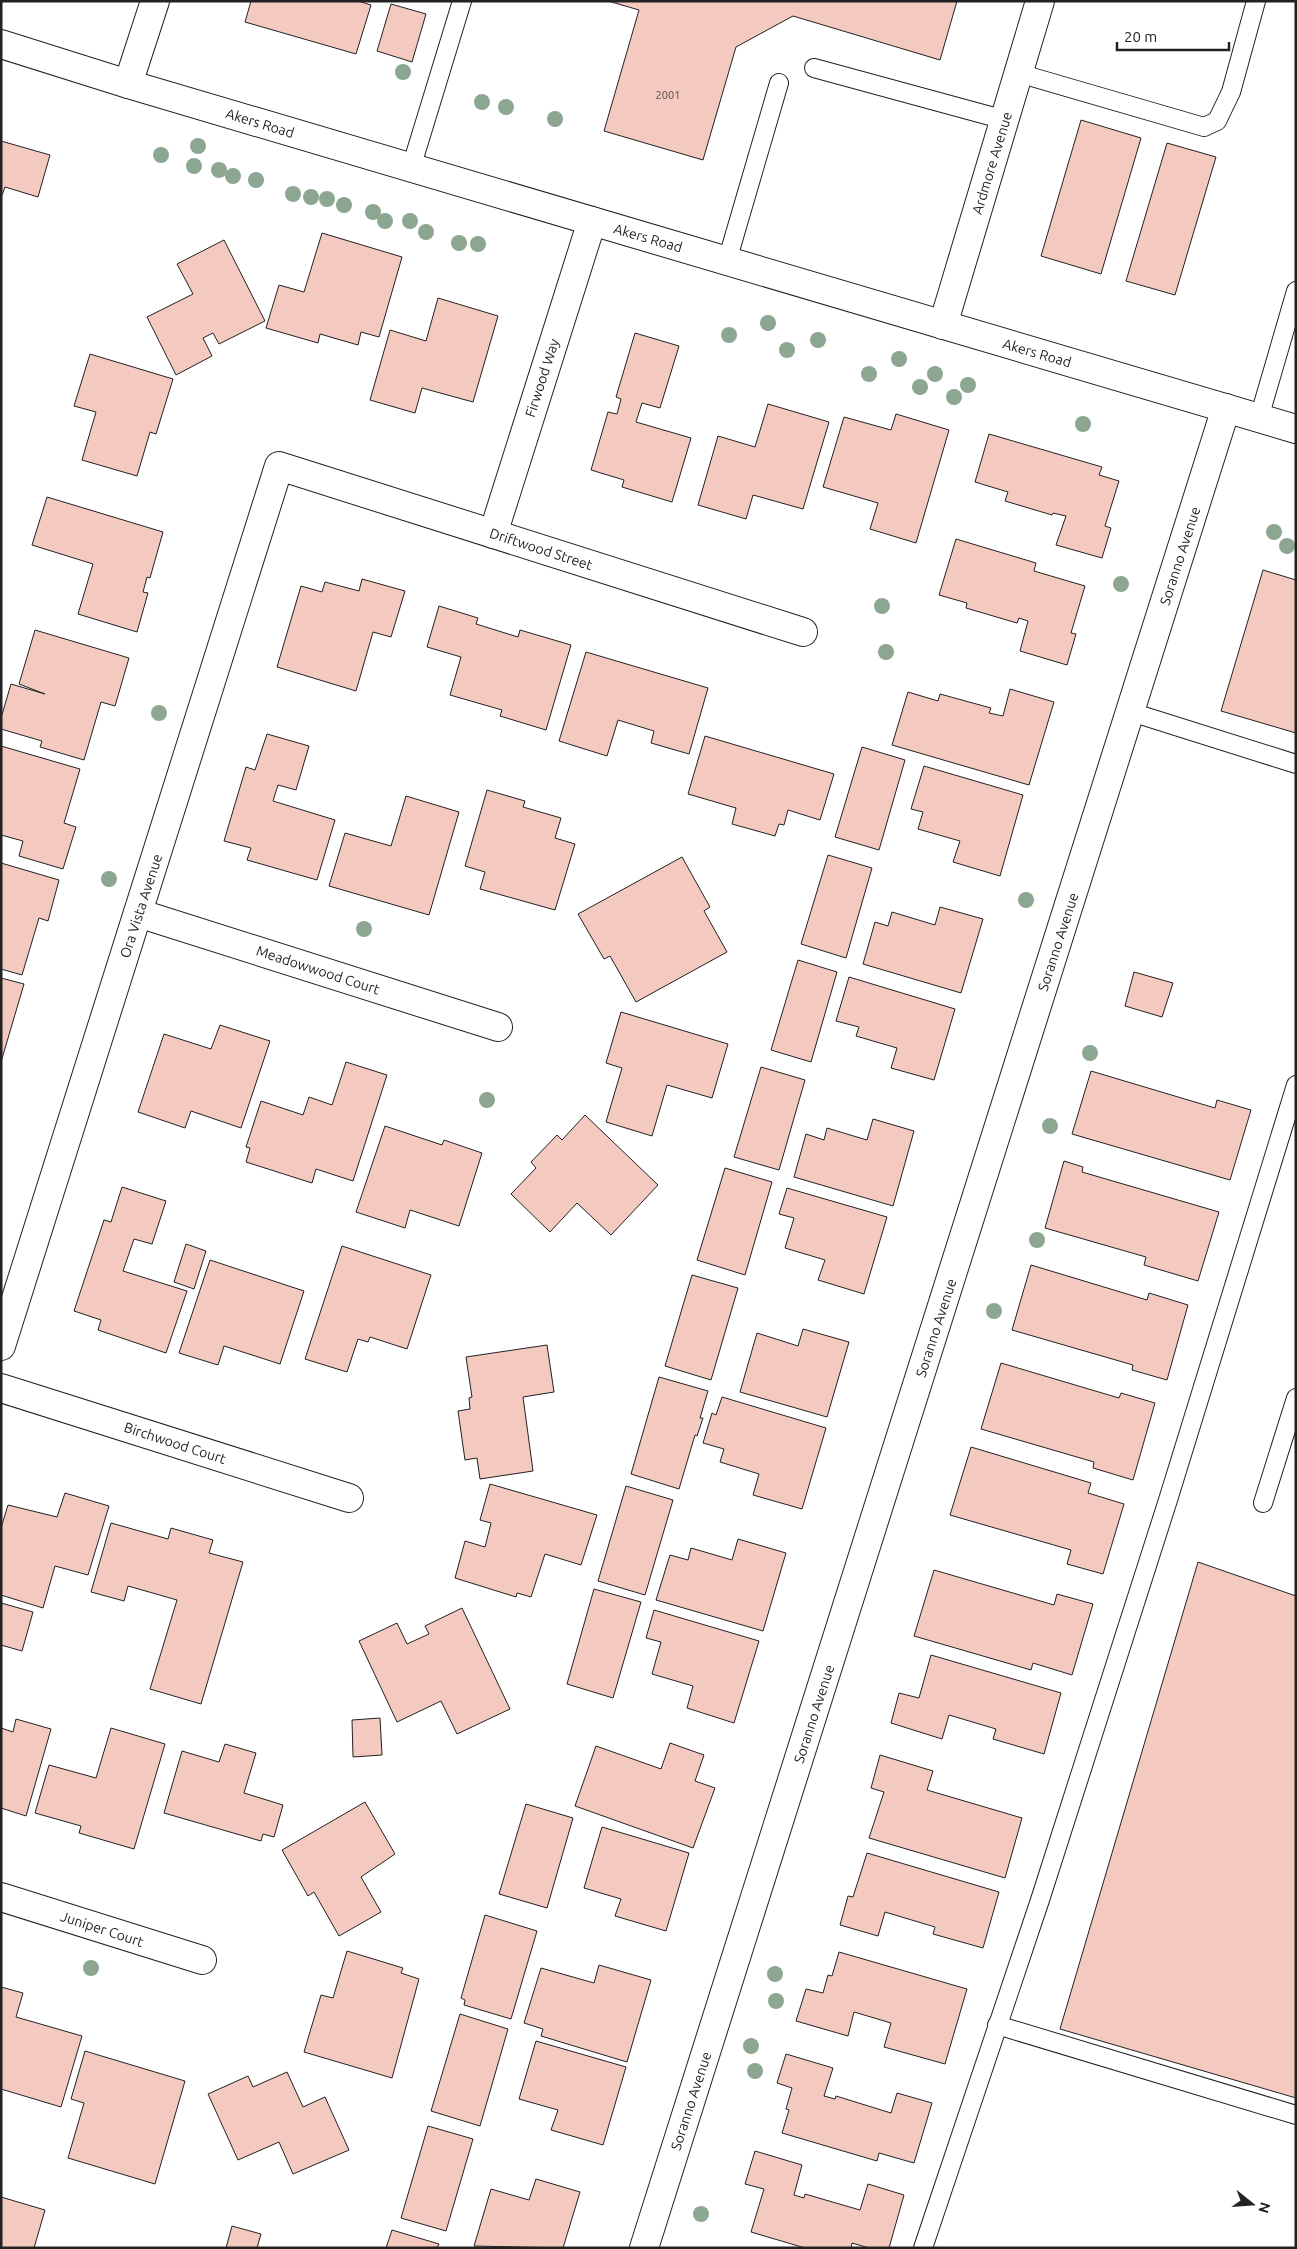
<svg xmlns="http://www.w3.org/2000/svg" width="1297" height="2249" viewBox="0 0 1297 2249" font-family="Ubuntu,sans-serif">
<rect width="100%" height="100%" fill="#fff"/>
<!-- building -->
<g fill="#f3c9c0" stroke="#222">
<path d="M251 1H358L371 5 356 54 245 22Z"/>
<path d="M608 1H957L940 60 793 16 736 47 703 160 604 131 639 10Z"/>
<path d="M391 4 426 14 412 62 377 51Z"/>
<path d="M1081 120 1141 138 1101 274 1041 256Z"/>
<path d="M1 141 50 155 38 197 5 187 1 198Z"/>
<path d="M1167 143 1216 157 1175 295 1126 281Z"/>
<path d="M322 233 402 257 379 337 361 332 358 345 320 334 318 343 266 328 279 285 304 292Z"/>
<path d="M224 240 265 321 219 344 213 333 203 338 212 356 176 375 147 317 193 294 177 264Z"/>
<path d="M438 298 498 316 473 402 422 388 415 413 370 400 390 330 426 341Z"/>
<path d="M635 333 679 346 660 408 642 403 636 422 691 438 672 502 622 487 624 480 591 470 608 412 617 414 621 399 616 397Z"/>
<path d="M90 354 173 379 156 434 150 432 137 476 82 460 96 412 74 406Z"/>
<path d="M768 404 829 422 803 509 753 495 746 519 698 505 718 436 755 447Z"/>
<path d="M896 414 949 430 916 543 870 529 878 503 823 487 844 417 891 430Z"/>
<path d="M989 434 1102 467 1099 475 1119 481 1105 526 1111 528 1102 558 1056 545 1066 516 1053 513 1052 515 1005 501 1008 492 975 482Z"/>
<path d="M47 497 163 532 150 578 147 577 143 592 148 593 137 632 78 614 93 564 32 545Z"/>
<path d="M956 539 1036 563 1034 571 1085 586 1071 633 1076 634 1067 665 1020 651 1028 621 1019 618 1017 623 966 608 967 603 939 595Z"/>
<path d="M1263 570 1296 580V733L1221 711Z"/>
<path d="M362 579 405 591 391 637 373 632 356 691 277 667 301 586 322 592 325 582 359 591Z"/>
<path d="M439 606 478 618 476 624 518 637 520 630 571 645 546 730 500 716 502 710 450 695 461 657 427 647Z"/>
<path d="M35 630 129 658 115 706 101 702 84 760 40 747 42 741 1 729V718L11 684 45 694 19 684Z"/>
<path d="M586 652 708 688 689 754 651 743 654 731 618 720 607 756 559 741Z"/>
<path d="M1010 689 1054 702 1029 785 892 745 908 692 938 701 940 694 991 708 989 713 1003 716Z"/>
<path d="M267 734 309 746 296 790 278 785 273 801 335 820 317 880 247 860 251 848 224 841 246 767 255 770Z"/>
<path d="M705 736 834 774 820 820 788 810 784 825 779 824 775 836 732 824 736 808 688 794Z"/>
<path d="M1 746 80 769 64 823 76 827 63 869 19 856 23 841 1 835Z"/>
<path d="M862 747 905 760 879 850 835 837Z"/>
<path d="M924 766 1023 795 1000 876 953 862 960 841 918 829 923 812 911 809Z"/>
<path d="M487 790 525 801 523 807 561 818 555 838 575 844 555 910 480 889 485 872 465 866Z"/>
<path d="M406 796 459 812 429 915 329 886 345 833 391 846Z"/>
<path d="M828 855 872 868 846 958 801 944Z"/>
<path d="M682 857 710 907 704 911 727 952 636 1002 610 956 604 959 578 914Z"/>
<path d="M1 863 59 880 48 921 39 918 22 975 1 969Z"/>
<path d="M940 907 983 919 961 993 863 964 875 922 888 926 892 912 935 925Z"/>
<path d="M798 960 837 972 811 1062 771 1050Z"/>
<path d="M1134 972 1173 983 1162 1017 1125 1006Z"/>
<path d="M849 977 955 1009 934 1080 891 1068 897 1048 856 1036 859 1027 836 1021Z"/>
<path d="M1 978 24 984 1 1062Z"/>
<path d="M621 1012 728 1044 712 1098 667 1085 652 1136 606 1122 622 1068 606 1063Z"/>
<path d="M220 1025 270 1041 241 1128 191 1111 185 1128 138 1112 164 1034 211 1049Z"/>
<path d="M346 1062 387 1075 353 1181 316 1169 312 1183 246 1162 250 1148 246 1147 261 1101 303 1115 309 1097 332 1105Z"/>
<path d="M761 1067 805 1080 779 1170 734 1157Z"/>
<path d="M1091 1071 1215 1108 1217 1100 1251 1110 1230 1180 1072 1134Z"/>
<path d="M585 1115 658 1185 611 1235 577 1203 550 1232 511 1194 536 1168 531 1162 557 1135 562 1140Z"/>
<path d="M873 1119 914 1131 893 1206 794 1177 806 1134 824 1140 827 1128 867 1140Z"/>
<path d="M385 1126 442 1145 444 1140 482 1153 459 1226 410 1210 405 1228 356 1212Z"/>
<path d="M1064 1161 1083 1167 1082 1172 1219 1212 1198 1281 1144 1265 1146 1257 1045 1228Z"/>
<path d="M725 1168 772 1182 745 1275 697 1260Z"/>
<path d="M122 1187 166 1201 152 1244 134 1239 123 1271 187 1291 166 1353 98 1330 101 1320 74 1311 104 1220 111 1222Z"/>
<path d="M787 1188 887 1217 864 1294 818 1280 825 1260 785 1248 794 1218 779 1214Z"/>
<path d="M186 1244 206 1251 194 1289 174 1282Z"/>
<path d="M342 1246 431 1275 407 1349 370 1337 368 1342 358 1339 347 1372 305 1359Z"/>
<path d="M210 1260 304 1291 280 1364 224 1346 218 1365 179 1353Z"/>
<path d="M1031 1265 1147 1300 1149 1293 1188 1305 1167 1380 1132 1370 1133 1365 1012 1330Z"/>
<path d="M692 1275 738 1288 711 1380 665 1366Z"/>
<path d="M803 1329 849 1342 827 1417 740 1392 757 1333 798 1346Z"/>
<path d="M547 1345 554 1392 523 1397 533 1471 480 1479 477 1458 465 1460 458 1411 470 1409 469 1398 472 1397 466 1357Z"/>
<path d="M1001 1363 1119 1398 1121 1393 1155 1403 1133 1480 1093 1468 1094 1462 981 1429Z"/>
<path d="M659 1377 708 1391 700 1418H703L697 1436 695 1435 679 1489 631 1474Z"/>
<path d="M722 1397 826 1428 802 1509 753 1495 759 1474 720 1462 724 1449 703 1443 712 1413 716 1415Z"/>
<path d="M971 1447 1091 1483 1088 1493 1124 1504 1103 1574 1067 1564 1071 1550 950 1515Z"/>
<path d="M490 1484 597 1515 581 1565 545 1554 531 1597 517 1593 516 1597 455 1578 465 1541 485 1547 491 1523 480 1520Z"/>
<path d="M626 1486 673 1500 645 1595 598 1581Z"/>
<path d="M65 1493 109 1506 88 1575 55 1566 43 1608 1 1595V1528L8 1505 57 1517Z"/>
<path d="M111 1523 168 1539 171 1528 213 1540 209 1553 243 1562 201 1704 150 1689 177 1600 128 1586 124 1601 91 1592Z"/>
<path d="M738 1539 786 1553 763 1631 656 1600 670 1555 688 1560 691 1548 732 1560Z"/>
<path d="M1198 1562 1296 1596V2098L1060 2029Z"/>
<path d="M934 1570 1054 1605 1057 1594 1093 1604 1072 1675 1033 1663 1031 1670 914 1636Z"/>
<path d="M594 1589 641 1602 613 1698 567 1684Z"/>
<path d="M1 1603 33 1612 22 1651 1 1645Z"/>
<path d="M462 1608 510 1709 457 1734 441 1701 397 1722 359 1641 397 1623 407 1644 429 1634 425 1626Z"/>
<path d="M654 1610 759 1641 734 1723 687 1708 693 1686 652 1674 661 1642 646 1638Z"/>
<path d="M931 1655 1061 1693 1044 1754 993 1739 996 1729 949 1715 942 1739 891 1723 899 1693 919 1698Z"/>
<path d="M380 1718 382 1755 353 1757 352 1720Z"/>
<path d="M16 1719 51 1729 26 1816 1 1808V1728L13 1732Z"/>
<path d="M111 1728 165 1744 134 1849 79 1833 81 1826 35 1813 49 1765 96 1778Z"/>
<path d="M670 1743 704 1755 695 1781 715 1788 693 1848 575 1806 596 1746 661 1769Z"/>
<path d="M225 1744 256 1753 244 1793 283 1805 274 1837 263 1834 261 1841 164 1813 182 1751 219 1762Z"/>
<path d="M880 1755 933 1771 927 1790 1022 1818 1005 1878 869 1838 884 1792 871 1788Z"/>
<path d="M365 1802 395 1854 361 1877 381 1912 339 1936 314 1892 308 1896 282 1850Z"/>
<path d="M526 1804 573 1818 547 1908 499 1894Z"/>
<path d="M602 1827 689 1853 666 1931 615 1916 621 1899 584 1888Z"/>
<path d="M867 1853 999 1892 983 1948 933 1934 935 1927 885 1912 878 1936 840 1925 848 1896 853 1897Z"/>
<path d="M485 1915 537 1931 511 2019 464 2005 465 2000 461 1998Z"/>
<path d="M347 1951 403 1968 401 1973 419 1979 392 2078 304 2052 321 1995 333 1998Z"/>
<path d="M839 1952 967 1989 945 2064 884 2047 891 2023 854 2012 848 2036 796 2021 806 1989 823 1993 828 1975 832 1976Z"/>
<path d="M599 1965 651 1980 627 2062 541 2036 543 2029 524 2023 541 1968 594 1983Z"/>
<path d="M1 1987 23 1993 16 2017 82 2036 61 2107 1 2089Z"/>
<path d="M460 2014 508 2029 480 2126 431 2111Z"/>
<path d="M536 2041 626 2067 603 2145 551 2130 558 2110 519 2099Z"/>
<path d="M85 2051 185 2081 155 2184 68 2158 84 2103 71 2099Z"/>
<path d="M786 2054 833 2068 824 2096 835 2099 836 2096 891 2113 897 2093 932 2103 914 2163 879 2153 877 2161 782 2133 789 2110 786 2109 792 2088 777 2083Z"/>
<path d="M287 2072 303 2107 325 2097 349 2150 293 2174 279 2142 238 2160 208 2094 248 2076 253 2087Z"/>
<path d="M428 2126 473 2139 446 2231 401 2218Z"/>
<path d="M755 2151 802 2165 794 2195 804 2198 805 2194 860 2210 868 2184 904 2195 889 2248H869L852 2243 851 2248H805L751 2232 764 2189 745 2184Z"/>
<path d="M536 2179 580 2192 563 2248 474 2246 491 2189 529 2200Z"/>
<path d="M1 2197 45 2210 34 2248H1Z"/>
<path d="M232 2226 261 2234 257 2248H226Z"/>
<path d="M392 2230 439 2244 437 2248H386Z"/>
</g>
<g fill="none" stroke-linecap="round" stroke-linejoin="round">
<defs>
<g id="lane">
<path d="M814 68 1005 120"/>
<path d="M1018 73 1204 127 1217 121 1231 92 1256 1"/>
<path d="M411 168 462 1"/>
<path d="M727 261 779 83"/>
<path d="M1259 418 1296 291"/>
<path d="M1131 712 1296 764"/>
<path d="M1263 1503 1296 1398"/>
<path d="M997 2025 1296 2115"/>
<path d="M923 2248 1040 1900 1168 1500 1296 1085"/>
</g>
<g id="street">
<path d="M128 84 155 1"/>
<path d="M943 325 1040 1"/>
<path d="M493 534 592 221"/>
<path d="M138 913 498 1027"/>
<path d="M1 1346 279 466 803 632"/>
<path d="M1 1388 349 1498"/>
<path d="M1 1897 202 1960"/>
<path d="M644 2248 1226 408"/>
</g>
<path id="secondary" d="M1 44 128 84 1296 429"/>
</defs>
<!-- lane casing -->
<use href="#lane" stroke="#222" stroke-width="20"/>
<!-- street casing -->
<use href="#street" stroke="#222" stroke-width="30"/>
<!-- secondary casing -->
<use href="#secondary" stroke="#222" stroke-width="30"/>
<!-- lane -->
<use href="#lane" stroke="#fff" stroke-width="18"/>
<!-- street -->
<use href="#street" stroke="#fff" stroke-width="28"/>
<!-- secondary -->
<use href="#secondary" stroke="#fff" stroke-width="28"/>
</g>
<!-- trees -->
<g fill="#8da692">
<circle cx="403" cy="72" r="8"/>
<circle cx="482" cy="102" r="8"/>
<circle cx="506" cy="107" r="8"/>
<circle cx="555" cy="119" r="8"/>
<circle cx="198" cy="146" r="8"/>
<circle cx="161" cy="155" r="8"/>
<circle cx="194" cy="166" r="8"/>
<circle cx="219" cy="170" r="8"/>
<circle cx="233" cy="176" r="8"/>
<circle cx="256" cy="180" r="8"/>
<circle cx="293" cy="194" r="8"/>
<circle cx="311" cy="197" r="8"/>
<circle cx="327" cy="199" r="8"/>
<circle cx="344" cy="205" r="8"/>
<circle cx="373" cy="212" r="8"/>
<circle cx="385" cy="221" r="8"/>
<circle cx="410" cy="221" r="8"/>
<circle cx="426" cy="232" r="8"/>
<circle cx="459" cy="243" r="8"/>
<circle cx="478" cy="244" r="8"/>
<circle cx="768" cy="323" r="8"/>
<circle cx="729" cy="335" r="8"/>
<circle cx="818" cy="340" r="8"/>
<circle cx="787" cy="350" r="8"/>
<circle cx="899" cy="359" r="8"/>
<circle cx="869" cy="374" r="8"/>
<circle cx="935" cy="374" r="8"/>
<circle cx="968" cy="385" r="8"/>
<circle cx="920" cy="387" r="8"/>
<circle cx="954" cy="397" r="8"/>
<circle cx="1083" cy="424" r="8"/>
<circle cx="1274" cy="532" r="8"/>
<circle cx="1287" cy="546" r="8"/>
<circle cx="1121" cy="584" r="8"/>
<circle cx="882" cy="606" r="8"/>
<circle cx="886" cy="652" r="8"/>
<circle cx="159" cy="713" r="8"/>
<circle cx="109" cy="879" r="8"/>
<circle cx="1026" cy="900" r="8"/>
<circle cx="364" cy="929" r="8"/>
<circle cx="1090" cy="1053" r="8"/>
<circle cx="487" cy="1100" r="8"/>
<circle cx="1050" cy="1126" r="8"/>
<circle cx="1037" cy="1240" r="8"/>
<circle cx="994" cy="1311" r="8"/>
<circle cx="91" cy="1968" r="8"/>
<circle cx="775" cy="1974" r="8"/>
<circle cx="776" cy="2001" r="8"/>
<circle cx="751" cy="2046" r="8"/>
<circle cx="755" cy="2071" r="8"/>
<circle cx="701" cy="2214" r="8"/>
</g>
<g text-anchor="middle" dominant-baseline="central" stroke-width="4" stroke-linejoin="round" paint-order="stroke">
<!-- number labels -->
<g font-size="11" fill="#564c4a">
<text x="668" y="95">2001</text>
</g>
<!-- street labels -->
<g font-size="14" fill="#222" stroke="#fff">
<text transform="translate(260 123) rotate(17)">Akers Road</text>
<text transform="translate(992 163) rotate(-73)">Ardmore Avenue</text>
<text transform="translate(648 238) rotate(16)">Akers Road</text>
<text transform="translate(1037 353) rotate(16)">Akers Road</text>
<text transform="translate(542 378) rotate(-72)">Firwood Way</text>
<text transform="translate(541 549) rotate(18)">Driftwood Street</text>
<text transform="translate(1180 556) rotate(-72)">Soranno Avenue</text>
<text transform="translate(141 906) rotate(-72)">Ora Vista Avenue</text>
<text transform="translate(1058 942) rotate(-72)">Soranno Avenue</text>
<text transform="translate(318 970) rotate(18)">Meadowwood Court</text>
<text transform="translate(936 1328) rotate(-72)">Soranno Avenue</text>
<text transform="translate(175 1443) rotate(18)">Birchwood Court</text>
<text transform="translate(814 1714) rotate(-72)">Soranno Avenue</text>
<text transform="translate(102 1929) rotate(18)">Juniper Court</text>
<text transform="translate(691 2101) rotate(-72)">Soranno Avenue</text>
</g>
</g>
<!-- border -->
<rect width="1297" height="2249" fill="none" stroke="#222222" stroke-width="5"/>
<!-- north arrow -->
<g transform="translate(1252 2204) rotate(107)" stroke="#ffffff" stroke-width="4" paint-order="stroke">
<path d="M0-4L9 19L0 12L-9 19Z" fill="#222222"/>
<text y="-8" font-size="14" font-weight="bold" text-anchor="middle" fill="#222222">N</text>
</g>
<!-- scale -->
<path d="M1117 42v8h112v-8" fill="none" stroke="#222222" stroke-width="2.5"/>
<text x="1124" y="42" font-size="15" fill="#222222" stroke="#ffffff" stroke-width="4" paint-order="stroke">20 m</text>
</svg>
